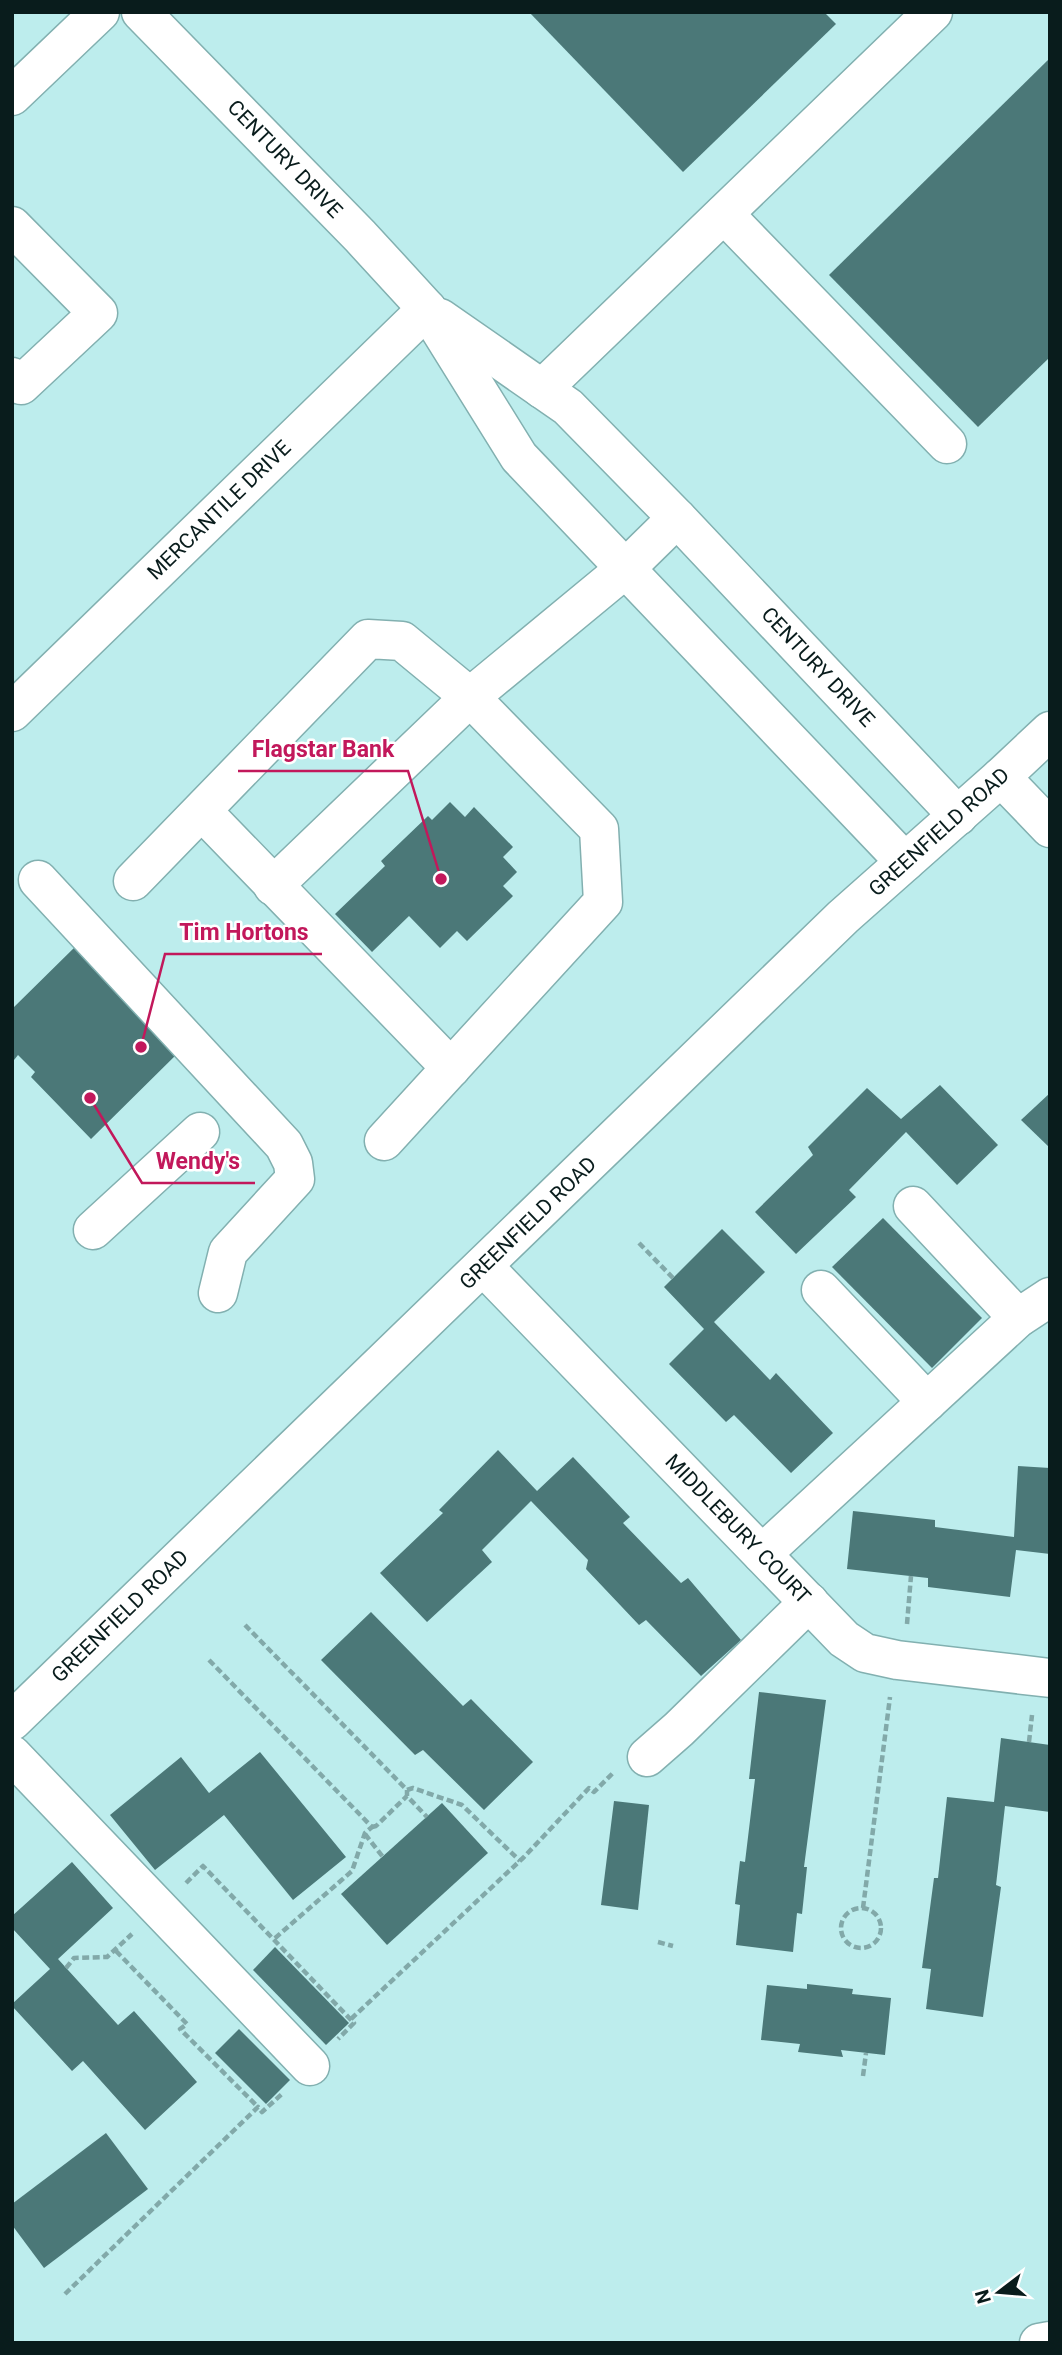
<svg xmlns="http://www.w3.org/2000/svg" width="1062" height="2355" viewBox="0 0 1062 2355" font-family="Roboto,sans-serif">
<rect width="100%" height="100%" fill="#bdeded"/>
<!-- building -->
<g fill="#4b7878">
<path d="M529 12H824L836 24 683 172Z"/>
<path d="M1050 58V357L978 427 829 275Z"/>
<path d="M450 802 465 817 474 807 513 847 503 857 517 872 503 886 513 896 467 941 457 931 440 948 409 916 372 952 335 914 385 866 381 861 428 816 432 820Z"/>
<path d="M79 943 182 1049 91 1139 31 1077 35 1072 18 1055 14 1060 12 1058V1009Z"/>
<path d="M940 1085 998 1145 957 1185 906 1132 849 1190 856 1197 796 1254 755 1212 813 1155 808 1147 867 1088 901 1119Z"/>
<path d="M1050 1093V1148L1021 1120Z"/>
<path d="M883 1218 982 1318 932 1368 832 1267Z"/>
<path d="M722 1229 765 1272 714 1322 770 1380 776 1373 833 1433 791 1473 734 1415 726 1422 669 1364 704 1329 664 1287Z"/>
<path d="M498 1450 537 1491 573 1457 630 1517 623 1523 681 1583 688 1578 741 1640 701 1676 646 1620 639 1625 586 1569 588 1560 531 1501 482 1550 492 1562 427 1622 380 1573 443 1513 439 1510Z"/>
<path d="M1018 1466 1050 1468V1554L1016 1550 1010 1597 928 1587V1578L847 1569 853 1511 935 1520V1527L1014 1537Z"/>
<path d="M371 1612 463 1706 471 1699 533 1762 484 1810 423 1750 415 1755 321 1660Z"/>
<path d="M759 1692 826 1700 804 1867H807L802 1914 797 1913 793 1952 736 1945 740 1905 735 1904 740 1861 745 1862 755 1779H749Z"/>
<path d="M1001 1738 1050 1745V1812L1005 1806 996 1885 1001 1887 983 2017 926 2009 931 1969 922 1968 934 1878H938L947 1797 994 1802Z"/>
<path d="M260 1752 346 1857 293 1900 224 1815 155 1870 110 1815 181 1757 209 1793Z"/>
<path d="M614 1801 649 1805 638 1910 601 1905Z"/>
<path d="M442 1803 488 1853 387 1945 341 1894Z"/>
<path d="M72 1862 113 1908 58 1959 118 2025 134 2011 197 2082 145 2130 83 2061 72 2071 12 2006V2004L50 1969 12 1928V1916Z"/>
<path d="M275 1947 349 2023 326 2045 253 1970Z"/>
<path d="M807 1984 853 1989 852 1994 891 1998 885 2055 841 2050 843 2057 798 2052 800 2044 761 2040 767 1985 807 1989Z"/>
<path d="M239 2029 290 2080 266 2104 215 2053Z"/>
<path d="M106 2133 148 2189 44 2268 12 2225V2204Z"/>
</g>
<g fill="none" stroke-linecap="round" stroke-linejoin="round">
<defs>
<g id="minor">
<path d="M141 12 360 236 427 309 519 457 905 862"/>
<path d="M12 96 100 12"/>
<path d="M724 214 947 444"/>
<path d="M12 226 98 313 21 385 12 377"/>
<path d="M440 318 568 407 677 518 958 816"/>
<path d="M542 389 933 12"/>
<path d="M12 712 427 309"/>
<path d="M1001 777 1050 828"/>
<path d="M202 811 451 1068"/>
<path d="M38 880 284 1145 293 1163 295 1179 228 1252 218 1293"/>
<path d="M133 881 368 639 402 641 470 697 599 829 603 902 384 1141"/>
<path d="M273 886 470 697 625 569 677 518"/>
<path d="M913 1206 1018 1318"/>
<path d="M93 1230 200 1132"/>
<path d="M483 1266 844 1639 865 1653 897 1660 1050 1678"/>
<path d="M821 1290 927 1402"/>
<path d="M762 1554 1018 1318 1050 1297"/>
<path d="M12 1755 310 2066"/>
<path d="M647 1757 679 1729 809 1602"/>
<path d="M1039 2343 1050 2341"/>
</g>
<path id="major" d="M12 1721 843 917 1001 777 1050 731"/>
</defs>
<!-- minor casing -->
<use href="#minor" stroke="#82b0b0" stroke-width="41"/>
<!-- major casing -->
<use href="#major" stroke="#82b0b0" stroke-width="41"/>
<!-- path -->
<g stroke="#82a9a9" stroke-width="4.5" stroke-dasharray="7 3.5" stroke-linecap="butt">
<path d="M639 1243 673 1278"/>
<path d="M907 1624 911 1576"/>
<path d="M245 1625 407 1790V1796L427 1817"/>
<path d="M209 1660 372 1827 365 1833 352 1871 274 1939"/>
<path d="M1029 1742 1032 1715"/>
<path d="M407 1790 413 1788 462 1805 520 1861"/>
<path d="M372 1827 376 1826 407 1796"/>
<path d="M365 1834 383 1857"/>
<path d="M186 1883 203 1866 354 2023 338 2039"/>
<path d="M863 1908 890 1697"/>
<circle cx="861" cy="1928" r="20"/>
<path d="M658 1942 673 1946"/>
<path d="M116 1951 187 2024 180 2029 258 2107"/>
<path d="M66 1968 74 1958 107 1957 132 1934"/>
<path d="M351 2019 524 1857 589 1788 594 1792 614 1772"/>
<path d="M863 2076 866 2053"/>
<path d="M65 2294 258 2107 262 2112 282 2094"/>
</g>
<!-- minor -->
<use href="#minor" stroke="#fff" stroke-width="38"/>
<!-- major -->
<use href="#major" stroke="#fff" stroke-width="38"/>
</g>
<g text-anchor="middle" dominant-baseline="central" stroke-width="5" stroke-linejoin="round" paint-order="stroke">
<!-- street labels -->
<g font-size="21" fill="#091c1c" stroke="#fff">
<text transform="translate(285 159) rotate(46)">CENTURY DRIVE</text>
<text transform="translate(219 510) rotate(-44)">MERCANTILE DRIVE</text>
<text transform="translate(818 667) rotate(47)">CENTURY DRIVE</text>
<text transform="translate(939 832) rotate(-42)">GREENFIELD ROAD</text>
<text transform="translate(528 1223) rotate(-44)">GREENFIELD ROAD</text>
<text transform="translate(738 1529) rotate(46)">MIDDLEBURY COURT</text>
<text transform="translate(120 1616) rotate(-44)">GREENFIELD ROAD</text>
</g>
</g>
<!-- callouts -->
<path fill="none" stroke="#c2185b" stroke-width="2.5" d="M441 879L408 771H238M141 1047L165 954H322M90 1098L142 1183H255"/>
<g fill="#c2185b" stroke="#fff" stroke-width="2.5">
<circle cx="441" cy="879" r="7"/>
<circle cx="141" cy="1047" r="7"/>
<circle cx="90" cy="1098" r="7"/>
</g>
<g font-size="23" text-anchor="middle" font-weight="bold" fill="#c2185b" stroke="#fff" stroke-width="5" stroke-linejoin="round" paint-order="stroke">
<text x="323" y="757">Flagstar Bank</text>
<text x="244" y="940">Tim Hortons</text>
<text x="198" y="1169">Wendy's</text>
</g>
<!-- border -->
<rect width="1062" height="2355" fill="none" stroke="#091c1c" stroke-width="28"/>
<!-- north arrow -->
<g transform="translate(999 2292) rotate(254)" stroke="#ffffff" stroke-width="5" paint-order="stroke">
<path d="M0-5L12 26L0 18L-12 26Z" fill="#091c1c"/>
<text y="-10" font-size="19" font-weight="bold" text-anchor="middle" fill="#091c1c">N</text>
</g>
</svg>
